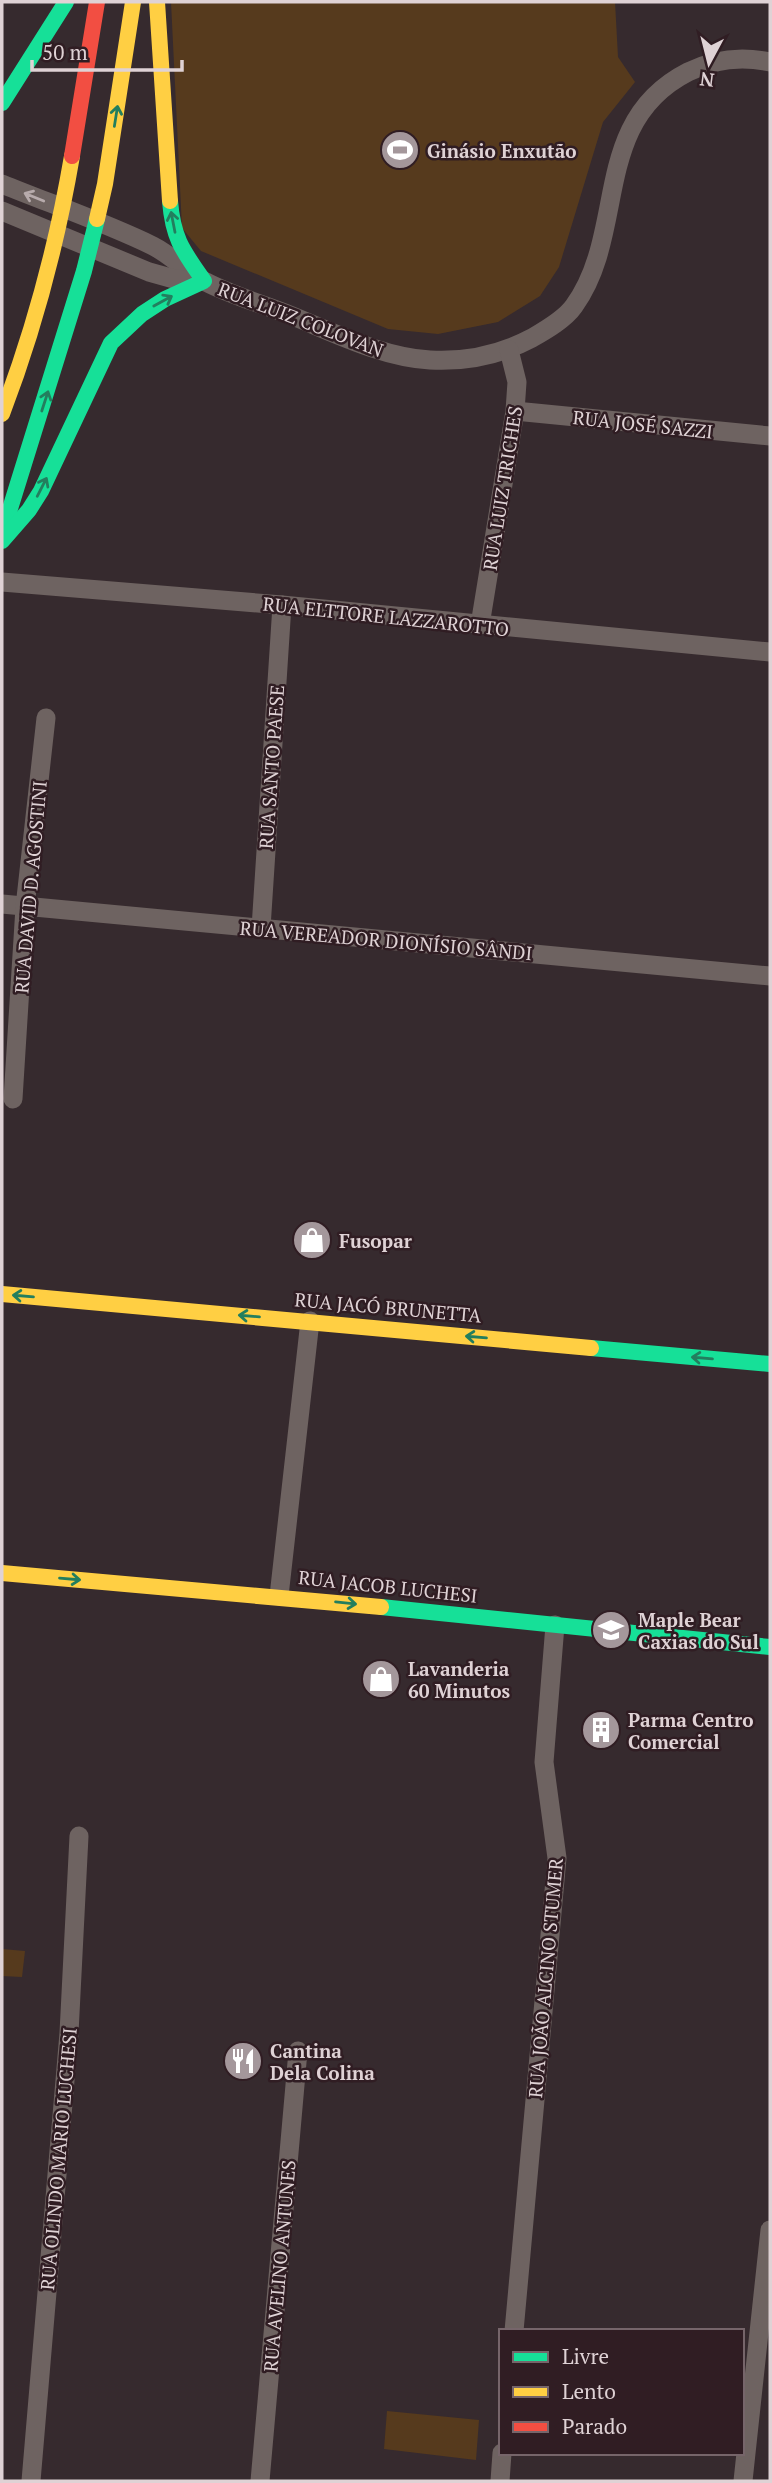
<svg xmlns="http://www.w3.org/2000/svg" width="772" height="2483" viewBox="0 0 772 2483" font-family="'PT Serif',serif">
<rect width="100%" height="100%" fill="#362a2e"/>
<!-- green -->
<g fill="#563a1d">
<path d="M171 2H615L618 57 635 82 603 122 559 267 540 296 498 322 438 334 388 329 201 251 182 228Z"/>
<path d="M2 1949 25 1951 22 1977 2 1976Z"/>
<path d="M387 2411 479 2420 476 2460 384 2449Z"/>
</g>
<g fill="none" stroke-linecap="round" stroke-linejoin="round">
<!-- street -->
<g stroke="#6e6361" stroke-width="19">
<path d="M2 184C51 204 106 223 153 246 173 256 187 273 206 282 231 295 259 303 285 313 331 331 380 357 430 360 466 362 500 355 532 338 546 330 565 319 574 306 628 231 590 122 688 72 714 59 742 56 770 62"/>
<path d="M2 211 149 272 174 279 198 281"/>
<path d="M515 411 770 436"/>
<path d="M2 582 282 605 770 652"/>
<path d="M480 625 515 411 517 382 509 350"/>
<path d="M2 904 770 976"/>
<path d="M261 928 282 605"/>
<path d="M13 1099 25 907 46 718"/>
<path d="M279 1596 310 1321"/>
<path d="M514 2331 557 1858 544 1762 555 1625"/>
<path d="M31 2481 69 2033 79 1836"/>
<path d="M260 2481 298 2051"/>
<path d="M500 2481 502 2453"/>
<path d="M743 2481 770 2230"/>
</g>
<!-- fast -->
<g stroke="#16e098" stroke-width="16">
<path d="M2 103 66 2"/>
<path d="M4 528 84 271 97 219"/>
<path d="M2 541 29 510 41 491 111 343 142 314 165 299 204 281C183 251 173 239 170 201"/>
<path d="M591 1348 770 1364"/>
<path d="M381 1607 770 1647"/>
</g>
<!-- slow -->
<g stroke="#ffcf43" stroke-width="16">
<path d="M157 2 170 201"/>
<path d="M97 219 105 184 133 2"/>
<path d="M2 414C34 330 57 244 72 156"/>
<path d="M2 1294 591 1348"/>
<path d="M2 1573 381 1607"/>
</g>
<!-- jam -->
<path stroke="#f24e42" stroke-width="16" d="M72 156 97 2"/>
</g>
<!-- one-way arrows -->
<defs><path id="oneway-shaft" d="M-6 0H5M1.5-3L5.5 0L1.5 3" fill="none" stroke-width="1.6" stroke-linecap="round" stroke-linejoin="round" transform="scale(1.75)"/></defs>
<g stroke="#237e5e">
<use href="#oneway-shaft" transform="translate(116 116) rotate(-81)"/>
<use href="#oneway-shaft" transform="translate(173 222) rotate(-101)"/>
<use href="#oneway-shaft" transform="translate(163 301) rotate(-29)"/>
<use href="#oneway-shaft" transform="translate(45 401) rotate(-72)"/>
<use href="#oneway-shaft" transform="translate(42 487) rotate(-63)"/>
<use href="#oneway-shaft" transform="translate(23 1296) rotate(-175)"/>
<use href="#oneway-shaft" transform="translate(249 1316) rotate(-175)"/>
<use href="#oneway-shaft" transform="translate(476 1337) rotate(-175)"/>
<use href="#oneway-shaft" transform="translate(702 1358) rotate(-175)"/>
<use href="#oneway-shaft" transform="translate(70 1579) rotate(5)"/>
<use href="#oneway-shaft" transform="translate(346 1603) rotate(6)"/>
</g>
<use stroke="#b7abac" href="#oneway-shaft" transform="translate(34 197) rotate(-158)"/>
<!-- icons -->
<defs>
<symbol id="stadium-disc" viewBox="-11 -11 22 22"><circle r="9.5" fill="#a4979b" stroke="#301d23"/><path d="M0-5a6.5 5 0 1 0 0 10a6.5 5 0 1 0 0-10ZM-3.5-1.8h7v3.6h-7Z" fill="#fff"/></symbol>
<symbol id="shop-disc" viewBox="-11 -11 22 22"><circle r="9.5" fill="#a4979b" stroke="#301d23"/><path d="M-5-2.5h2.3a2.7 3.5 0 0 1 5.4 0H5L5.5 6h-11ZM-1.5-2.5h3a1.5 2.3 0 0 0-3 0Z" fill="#fff"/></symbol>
<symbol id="school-disc" viewBox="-11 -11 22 22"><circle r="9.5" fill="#a4979b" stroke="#301d23"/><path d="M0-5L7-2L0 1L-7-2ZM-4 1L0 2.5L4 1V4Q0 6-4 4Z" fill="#fff"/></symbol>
<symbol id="building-disc" viewBox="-11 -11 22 22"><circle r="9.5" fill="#a4979b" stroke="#301d23"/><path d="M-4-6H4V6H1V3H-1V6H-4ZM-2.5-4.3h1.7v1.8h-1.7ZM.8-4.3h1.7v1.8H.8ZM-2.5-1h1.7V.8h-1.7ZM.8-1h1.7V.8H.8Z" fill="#fff"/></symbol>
<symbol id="restaurant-disc" viewBox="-11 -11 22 22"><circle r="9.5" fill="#a4979b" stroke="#301d23"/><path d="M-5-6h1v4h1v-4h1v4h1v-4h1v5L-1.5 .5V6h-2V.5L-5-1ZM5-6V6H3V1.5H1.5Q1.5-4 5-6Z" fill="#fff"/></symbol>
</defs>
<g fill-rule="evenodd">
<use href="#stadium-disc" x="378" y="128" width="44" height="44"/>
<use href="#shop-disc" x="290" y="1218" width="44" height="44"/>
<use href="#school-disc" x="589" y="1608" width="44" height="44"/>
<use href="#shop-disc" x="359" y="1657" width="44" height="44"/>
<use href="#building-disc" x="579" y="1708" width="44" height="44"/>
<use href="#restaurant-disc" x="221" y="2039" width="44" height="44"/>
</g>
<g text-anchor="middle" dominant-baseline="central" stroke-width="5" stroke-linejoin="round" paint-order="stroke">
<!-- poi labels -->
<g font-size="19" font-weight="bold" fill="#dfd2d5" stroke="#301d23" text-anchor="start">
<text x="427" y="150">Ginásio Enxutão</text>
<text x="339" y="1240">Fusopar</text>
<text x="638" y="1619">Maple Bear<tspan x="638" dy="22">Caxias do Sul</tspan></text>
<text x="408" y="1668">Lavanderia<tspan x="408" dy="22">60 Minutos</tspan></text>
<text x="628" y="1719">Parma Centro<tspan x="628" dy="22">Comercial</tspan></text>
<text x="270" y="2050">Cantina<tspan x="270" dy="22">Dela Colina</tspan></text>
</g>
<!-- street labels -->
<g font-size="19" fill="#dfd2d5" stroke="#301d23">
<text transform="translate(301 319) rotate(21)">RUA LUIZ COLOVAN</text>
<text transform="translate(643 424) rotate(6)">RUA JOSÉ SAZZI</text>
<text transform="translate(502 488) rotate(-81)">RUA LUIZ TRICHES</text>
<text transform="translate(386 616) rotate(6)">RUA ELTTORE LAZZAROTTO</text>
<text transform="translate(271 767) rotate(-86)">RUA SANTO PAESE</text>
<text transform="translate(30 887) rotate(-85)">RUA DAVID D. AGOSTINI</text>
<text transform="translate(386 940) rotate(5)">RUA VEREADOR DIONÍSIO SÂNDI</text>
<text transform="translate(388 1307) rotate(5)">RUA JACÓ BRUNETTA</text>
<text transform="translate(388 1586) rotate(6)">RUA JACOB LUCHESI</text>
<text transform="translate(545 1978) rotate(-85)">RUA JOÃO ALCINO STUMER</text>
<text transform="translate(58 2159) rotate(-85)">RUA OLINDO MARIO LUCHESI</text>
<text transform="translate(279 2266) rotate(-85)">RUA AVELINO ANTUNES</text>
</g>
</g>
<!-- border -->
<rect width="772" height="2483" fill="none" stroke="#dfd2d5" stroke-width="7"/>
<!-- legend -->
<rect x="499" y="2329" width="245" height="126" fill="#301d23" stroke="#76656a" stroke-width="2"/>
<rect x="513" y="2352" width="35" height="10" fill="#16e098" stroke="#76656a" stroke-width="2"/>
<text x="562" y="2364" font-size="21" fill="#dfd2d5">Livre</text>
<rect x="513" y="2387" width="35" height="10" fill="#ffcf43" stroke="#76656a" stroke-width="2"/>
<text x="562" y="2399" font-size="21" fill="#dfd2d5">Lento</text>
<rect x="513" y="2422" width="35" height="10" fill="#f24e42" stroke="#76656a" stroke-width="2"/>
<text x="562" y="2434" font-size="21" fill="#dfd2d5">Parado</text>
<!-- north arrow -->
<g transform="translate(709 63) rotate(187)" stroke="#301d23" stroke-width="5" paint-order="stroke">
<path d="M0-5L12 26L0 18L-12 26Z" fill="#dfd2d5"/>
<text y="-10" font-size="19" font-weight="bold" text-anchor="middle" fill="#dfd2d5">N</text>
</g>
<!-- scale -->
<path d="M32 60v10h150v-10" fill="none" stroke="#dfd2d5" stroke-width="3.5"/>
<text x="42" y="60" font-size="21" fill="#dfd2d5" stroke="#301d23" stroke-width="5" paint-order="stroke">50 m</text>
</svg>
